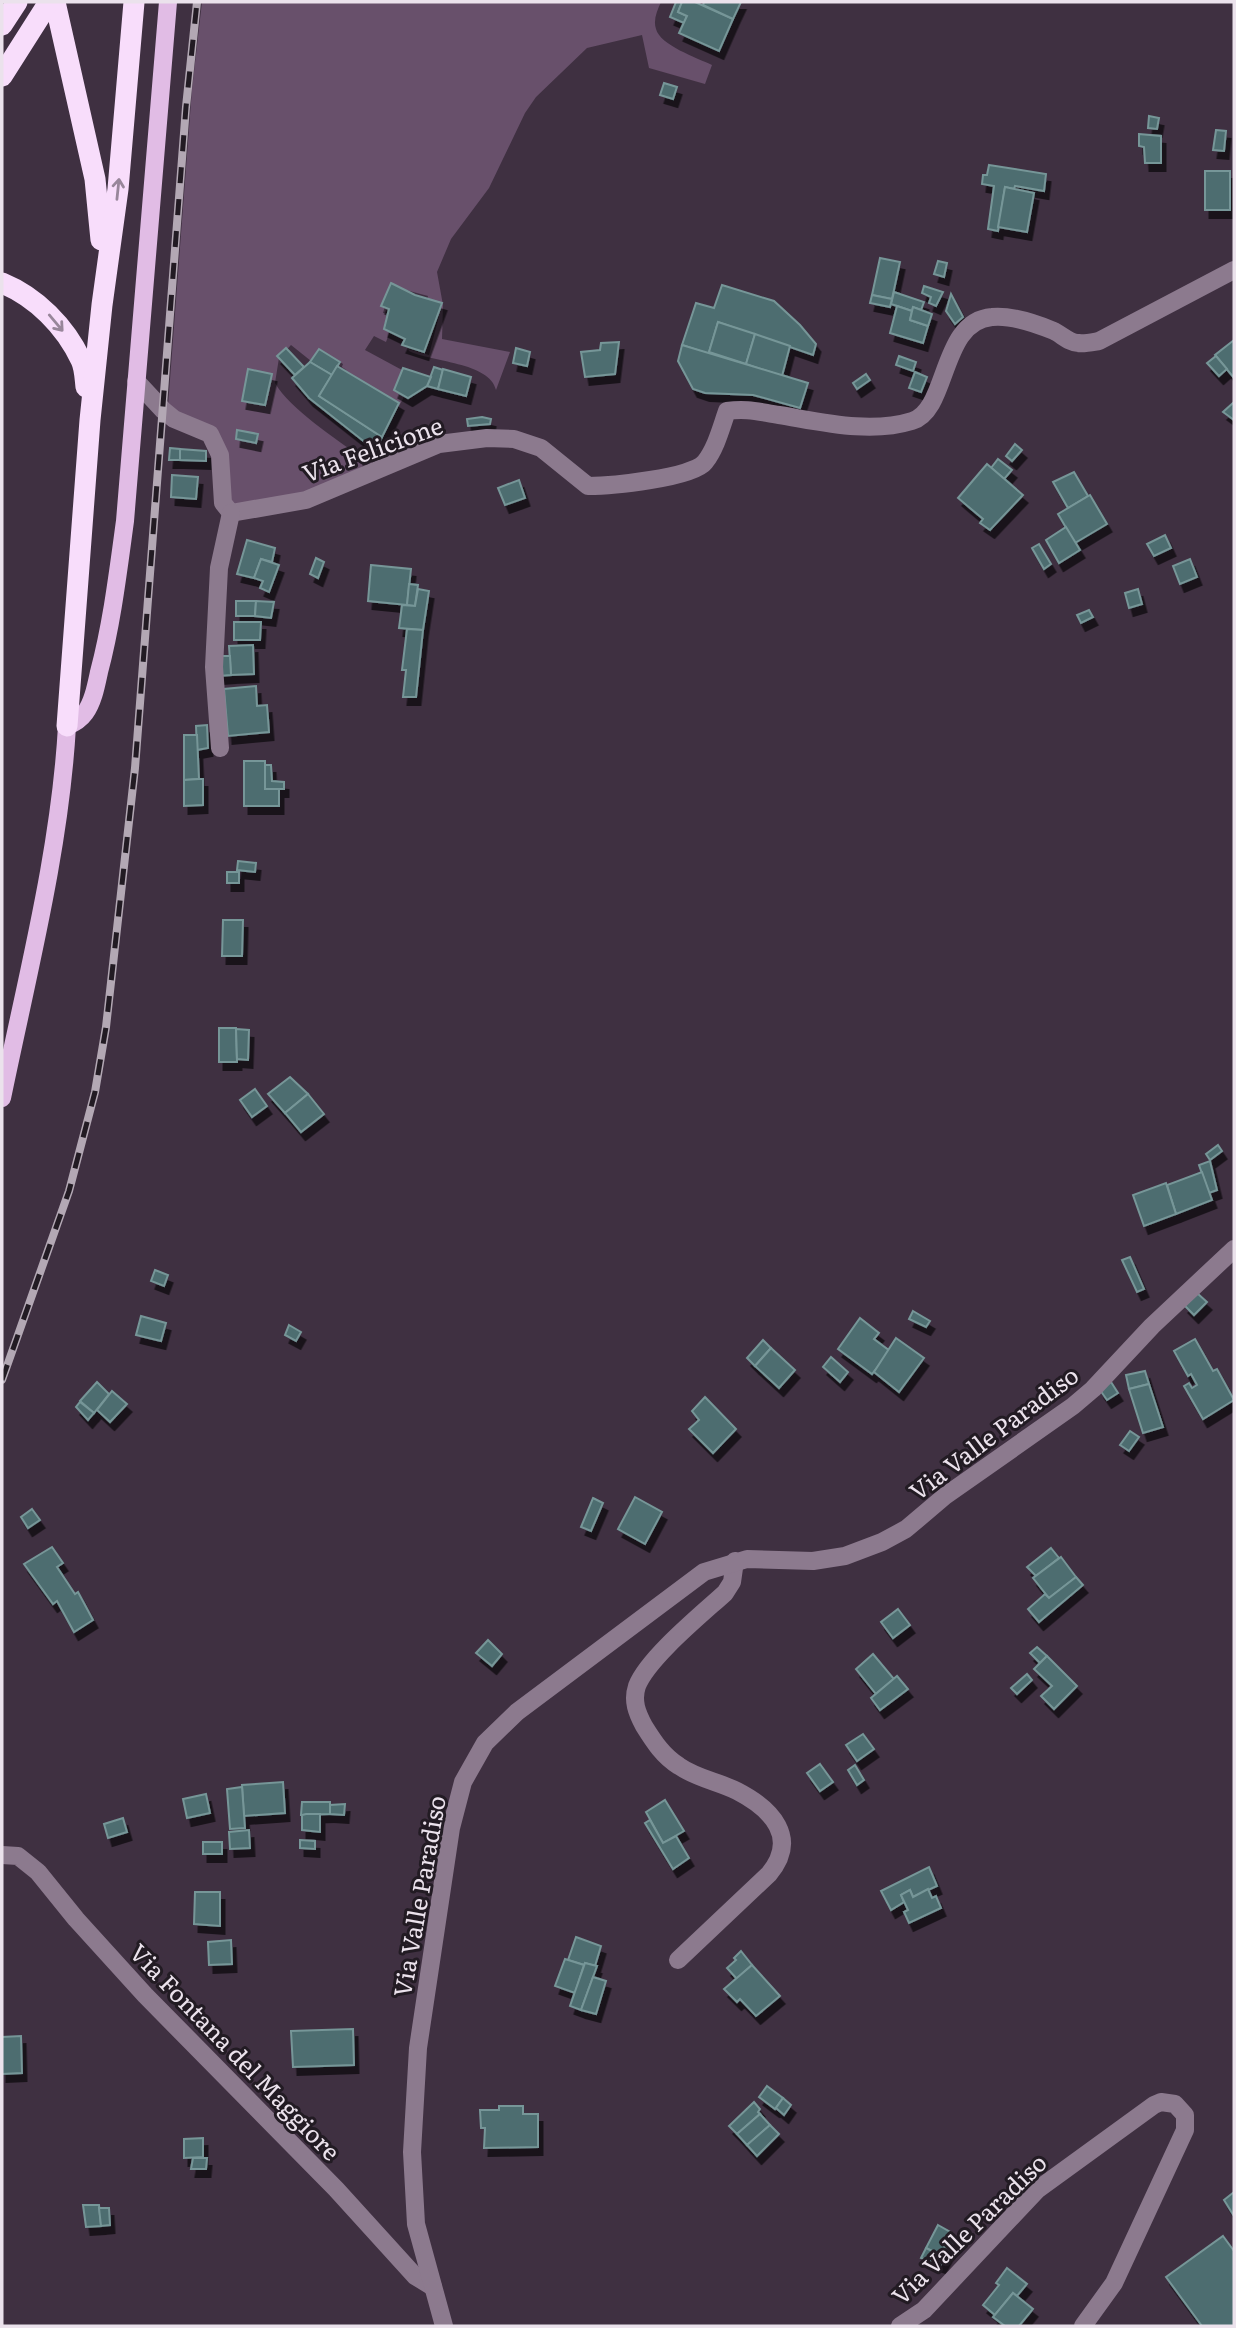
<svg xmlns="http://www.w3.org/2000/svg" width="1236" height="2328" viewBox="0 0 1236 2328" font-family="Literata,serif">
<defs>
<filter id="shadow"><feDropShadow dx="4.5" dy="8" stdDeviation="0" flood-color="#0009"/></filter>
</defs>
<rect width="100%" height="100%" fill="#3f3041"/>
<!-- green -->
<path fill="#68506b" d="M202 2H661C657 11 653 20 656 29 660 45 697 58 712 65L705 84 649 68 642 35 587 48 536 97 525 113 489 188 451 239 437 272 443 305 442 339 510 352 496 390C490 362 430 362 409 351L408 349 429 355 439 316 424 312 428 296 391 286 383 313 388 314 384 326 391 328 386 342 374 336 365 350 402 370 395 390 404 397 399 406 341 369 343 364 319 349 311 361 291 345 279 358 275 383C290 409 336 439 361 457L363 469 307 492 232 511 224 450 168 406 192 89Z"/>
<!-- building -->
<g fill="#4e6d6f" stroke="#769698" stroke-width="2" filter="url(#shadow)">
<path d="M676 2H682L678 12 687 16 684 23 670 17Z"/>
<path d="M682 2H695L733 19 719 51 679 33 687 16 678 12Z"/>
<path d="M704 2H741L733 19 703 5Z"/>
<path d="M664 83 677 87 673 99 660 95Z"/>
<path d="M1149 116 1159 118 1157 129 1148 128Z"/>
<path d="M1216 130 1226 131 1224 151 1213 150Z"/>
<path d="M1139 134 1161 136V163H1145L1144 147 1139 146Z"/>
<path d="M989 165 1046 174 1044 191 1015 186 1014 189 1005 187 998 231 988 229 994 186 982 184 983 175H987Z"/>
<rect x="1205" y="171" width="25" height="39"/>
<path d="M1005 187 1034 193 1027 232 998 227Z"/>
<path d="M880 258 900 262 892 299 872 295Z"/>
<path d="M938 261 947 263 944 277 934 274Z"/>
<path d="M391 283 415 295 442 303 424 352 402 345 405 339 384 329 389 309 381 306Z"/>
<path d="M722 285 774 301 800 325 816 344 813 355 718 322 709 352 721 356V358L682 345 696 303 714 308Z"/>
<path d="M924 286 943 292 936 306 929 303 931 297 922 293Z"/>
<path d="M894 292 924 302 921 310 913 307 912 311 891 304Z"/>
<path d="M951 294 963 317 955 324 946 311Z"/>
<path d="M872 295 892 299 890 307 870 303Z"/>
<path d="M897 306 912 311 910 320 928 326 923 343 890 333Z"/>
<path d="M913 307 932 314 928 326 910 320Z"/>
<path d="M718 322 755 334 746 364 709 352Z"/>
<path d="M755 334 790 346 782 376 746 364Z"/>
<path d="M1234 340V378L1215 355Z"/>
<path d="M619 342 615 374 585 377 581 352 600 350 601 343Z"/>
<path d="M682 345 808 383 800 408 753 395 705 393 693 389 678 361Z"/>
<path d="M286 348 304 367 295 375 277 356Z"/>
<path d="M516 348 530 352 527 366 513 363Z"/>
<path d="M319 349 340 362 332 375 310 362Z"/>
<path d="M899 356 916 362 913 371 896 365Z"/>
<path d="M1216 356 1227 369 1219 376 1207 363Z"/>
<path d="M310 362 332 375 319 396 382 437 376 451 309 398 292 378Z"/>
<path d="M337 366 399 403 382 437 319 396Z"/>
<path d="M434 367 443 370 438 389 427 386Z"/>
<path d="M403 368 431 377 427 386 408 398 394 390Z"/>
<path d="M248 369 272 374 265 405 242 401Z"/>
<path d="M443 369 471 377 466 396 438 389Z"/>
<path d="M915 372 927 377 921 392 909 388Z"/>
<path d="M866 374 870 380 857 389 853 383Z"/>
<path d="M1234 402V420L1223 412Z"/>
<path d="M482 417 491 419 490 424 468 426 467 419Z"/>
<path d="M237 430 258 434 256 443 236 439Z"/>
<path d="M1015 444 1022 450 1012 461 1006 456Z"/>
<path d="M170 448 180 449V460H169Z"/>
<path d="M180 449 206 451V461L180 460Z"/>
<path d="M998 459 1012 470 1004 479 991 468Z"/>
<path d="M987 464 1023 495 990 530 980 523 983 519 958 498Z"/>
<path d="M1074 472 1088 496 1068 508 1053 482Z"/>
<path d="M172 475 198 477 196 499 171 497Z"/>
<path d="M519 480 525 498 505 505 498 488Z"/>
<path d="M1090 495 1107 524 1075 543 1058 514Z"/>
<path d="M1066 527 1080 550 1059 563 1046 540Z"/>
<path d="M1165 535 1171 548 1154 556 1147 544Z"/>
<path d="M247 540 275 548 272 562 261 559 254 578 237 574Z"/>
<path d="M1039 544 1051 564 1044 569 1032 548Z"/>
<path d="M316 558 324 562 318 578 310 574Z"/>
<path d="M261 559 279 565 269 592 260 588 263 581 254 578Z"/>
<path d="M1190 559 1197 577 1180 584 1173 566Z"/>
<path d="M371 565 411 569 407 605 368 601Z"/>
<path d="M409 584 418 585 415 606 407 605Z"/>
<path d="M418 589 429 591 423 630 399 628 402 605 415 606Z"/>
<path d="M1138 589 1142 604 1129 608 1125 593Z"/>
<path d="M236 601H256L255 616H236Z"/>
<path d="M256 601 274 602 271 618 255 616Z"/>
<path d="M1089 610 1093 617 1081 623 1077 615Z"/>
<path d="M234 622H261L260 640H234Z"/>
<path d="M407 629 423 630 416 697H403L406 670H402Z"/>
<path d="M253 645 254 674 231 675 229 646Z"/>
<path d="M220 656H230L231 675 219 676Z"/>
<path d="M256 686 257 706 267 705 269 732 228 736 224 689Z"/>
<path d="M207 725 208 748 197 750 196 726Z"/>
<path d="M184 735H197L199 779 184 780Z"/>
<path d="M244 761H265V789H279V806H244Z"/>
<path d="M265 765H271L272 781 284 782V789H265Z"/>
<path d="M199 779H203V805L184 806V780Z"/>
<path d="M238 861 256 863 255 872 237 870Z"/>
<rect x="227" y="872" width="12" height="11"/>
<path d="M223 920H243L242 956H222Z"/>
<path d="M219 1028H236L237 1062H219Z"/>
<path d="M236 1029 249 1030 248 1060 237 1059Z"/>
<path d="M290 1077 308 1094 285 1113 268 1094Z"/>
<path d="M255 1089 267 1106 252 1117 240 1100Z"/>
<path d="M308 1094 324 1114 301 1132 285 1113Z"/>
<path d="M1218 1145 1222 1151 1210 1160 1206 1154Z"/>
<path d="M1210 1161 1217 1190 1209 1193 1199 1165Z"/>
<path d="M1202 1172 1212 1200 1176 1214 1167 1185Z"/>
<path d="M1166 1183 1176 1214 1144 1226 1133 1195Z"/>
<path d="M1130 1257 1144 1289 1137 1292 1122 1260Z"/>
<path d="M155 1270 168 1275 164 1286 151 1281Z"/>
<path d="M1197 1293 1207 1302 1194 1315 1184 1305Z"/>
<path d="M913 1311 930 1321 926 1327 909 1319Z"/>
<path d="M141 1316 166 1323 161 1341 136 1335Z"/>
<path d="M860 1318 879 1333 874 1339 890 1351 872 1374 838 1349Z"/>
<path d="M289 1325 301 1332 296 1341 285 1335Z"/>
<path d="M896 1338 924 1358 899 1392 874 1372Z"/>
<path d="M1195 1339 1213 1371 1217 1369 1234 1400 1203 1419 1184 1386 1189 1383 1192 1388 1197 1385 1191 1374 1188 1376 1174 1351Z"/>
<path d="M763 1340 771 1348 755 1366 747 1358Z"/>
<path d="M771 1348 795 1370 779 1388 755 1366Z"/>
<path d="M831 1357 848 1372 840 1382 823 1367Z"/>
<path d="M1145 1371 1149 1384 1129 1389 1126 1375Z"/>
<path d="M97 1382 109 1394 94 1413 80 1401Z"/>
<path d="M1111 1382 1118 1393 1107 1400 1100 1390Z"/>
<path d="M1149 1384 1163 1427 1143 1433 1129 1389Z"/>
<path d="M112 1391 127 1404 110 1422 97 1410Z"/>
<path d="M705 1397 736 1429 713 1453 689 1429 699 1420 692 1411Z"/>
<path d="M80 1402 94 1413 88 1420 76 1407Z"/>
<path d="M1130 1431 1139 1437 1129 1451 1120 1445Z"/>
<path d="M635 1497 662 1512 645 1544 618 1529Z"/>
<path d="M593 1498 603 1503 591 1531 581 1527Z"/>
<path d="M32 1509 40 1520 28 1528 21 1517Z"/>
<path d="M52 1547 63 1563 57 1567 75 1594 78 1592 93 1620 74 1632 57 1601 53 1604 24 1564Z"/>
<path d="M1051 1548 1059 1558 1036 1576 1027 1567Z"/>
<path d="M1061 1557 1076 1577 1049 1598 1033 1578Z"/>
<path d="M1076 1577 1083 1585 1039 1622 1028 1609 1045 1594 1049 1598Z"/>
<path d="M898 1609 910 1625 893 1638 881 1622Z"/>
<path d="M488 1640 502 1654 492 1666 476 1653Z"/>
<path d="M1037 1647 1047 1656 1040 1663 1030 1653Z"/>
<path d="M873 1654 894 1679 876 1694 856 1669Z"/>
<path d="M1047 1656 1077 1686 1054 1709 1041 1696 1052 1686 1034 1669Z"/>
<path d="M1027 1674 1032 1680 1017 1694 1011 1688Z"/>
<path d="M897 1676 908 1689 880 1710 871 1698Z"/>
<path d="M863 1734 874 1749 857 1761 846 1745Z"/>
<path d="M820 1764 833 1782 820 1791 807 1773Z"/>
<path d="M855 1765 864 1780 857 1785 848 1770Z"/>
<path d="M283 1782 285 1813 244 1816 242 1785Z"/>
<path d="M242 1787 245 1828 230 1829 227 1789Z"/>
<path d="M206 1794 210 1813 187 1818 183 1799Z"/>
<path d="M665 1800 684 1831 663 1843 646 1812Z"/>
<path d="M302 1802H330V1814L301 1815Z"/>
<path d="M345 1804 344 1815 330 1814V1805Z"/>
<path d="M306 1814H320V1832L302 1830V1815Z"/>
<path d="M123 1818 127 1832 108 1838 104 1824Z"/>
<path d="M650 1820 663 1843 676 1836 689 1858 673 1869 645 1823Z"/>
<path d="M249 1830 250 1848 230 1849 229 1832Z"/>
<path d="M300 1840 315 1841V1849L300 1848Z"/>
<rect x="203" y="1842" width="19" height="12"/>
<path d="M929 1867 937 1886 913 1897 910 1890 901 1895 904 1902 891 1910 881 1891Z"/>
<path d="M928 1889 932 1898 936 1896 941 1908 909 1923 904 1912 908 1910 901 1895 910 1890 913 1897Z"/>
<path d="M195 1892H220V1926L194 1924Z"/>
<path d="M576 1937 601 1946 595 1966 585 1963 584 1965 568 1960Z"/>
<path d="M231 1940 232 1964 209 1965 208 1942Z"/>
<path d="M741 1951 752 1965 737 1979 727 1968 736 1960 734 1958Z"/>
<path d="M565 1959 584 1965 575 1993 555 1986Z"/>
<path d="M585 1963 597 1966 581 2010 570 2006Z"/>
<path d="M752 1965 780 1996 756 2016 740 1999 737 2002 724 1989Z"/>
<path d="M593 1977 606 1981 596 2014 581 2010Z"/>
<path d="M353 2029 354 2065 293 2067 291 2031Z"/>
<path d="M21 2036 22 2073 2 2074V2037Z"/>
<path d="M767 2086 783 2098 775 2109 759 2097Z"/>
<path d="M783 2098 791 2105 784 2115 776 2108Z"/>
<path d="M754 2102 760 2109 758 2112 760 2114 737 2134 729 2126Z"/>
<path d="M499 2106H523V2114H538V2147L484 2148 485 2128H481L480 2110H499Z"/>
<path d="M760 2114 770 2125 747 2145 737 2134Z"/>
<path d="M770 2125 779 2134 757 2156 747 2145Z"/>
<path d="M203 2138V2157L184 2158V2139Z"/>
<path d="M193 2158H207L206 2169H191Z"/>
<path d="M1234 2192V2216L1224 2200Z"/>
<path d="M83 2205H99L101 2226 86 2227Z"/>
<path d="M99 2208H109L110 2225 101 2226Z"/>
<path d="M938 2225 952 2233 940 2255 926 2248Z"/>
<path d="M952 2235 956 2238 941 2265 921 2258 926 2248 940 2255Z"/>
<path d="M1223 2236 1234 2251V2326H1202L1166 2277Z"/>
<path d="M1007 2268 1027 2284 1017 2296 1013 2293 995 2315 983 2305 999 2285 996 2283Z"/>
<path d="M1013 2293 1033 2309 1019 2326H1005L993 2317Z"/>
</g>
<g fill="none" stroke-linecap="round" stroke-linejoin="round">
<!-- minor -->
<g stroke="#8c7a8e" stroke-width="18">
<path d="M136 381 163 410 174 419 210 434 220 455 223 503 231 513 306 500 439 444 487 438 514 439 541 448 588 486C610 486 693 478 705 462 716 448 721 428 727 411 747 408 759 412 779 415 822 422 870 434 912 421 949 410 940 321 992 317 1011 315 1037 324 1054 331 1062 335 1070 343 1078 343 1084 344 1093 342 1099 341L1234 270"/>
<path d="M220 748 214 667 219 568 231 513"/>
<path d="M2 1855 18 1856 38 1872 76 1919 145 1995 336 2189 415 2276 433 2287"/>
<path d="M678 1960 769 1874C799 1838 772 1809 737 1791 719 1782 696 1778 679 1766 663 1756 654 1742 644 1726 637 1713 632 1701 637 1686 648 1658 702 1614 725 1593L732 1582 735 1561"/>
<path d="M444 2326 416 2224 412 2152 418 2048 451 1828 463 1782 485 1743 517 1712 704 1572 747 1559 813 1561 845 1556 882 1542 906 1529 945 1496 1073 1406 1093 1389 1152 1326 1234 1249"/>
<path d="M900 2326 924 2310 1037 2190 1154 2105 1161 2102 1175 2104 1185 2115V2130L1114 2283 1083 2326"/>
</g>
<!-- major -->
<path stroke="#e1bce5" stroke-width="18" d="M2 1098C27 976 60 851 67 726 75 723 80 720 85 713 93 702 96 686 99 672 112 623 118 572 125 521L168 2"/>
<!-- highway -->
<g stroke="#f8ddfb" stroke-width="21">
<path d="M55 2 95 179 101 240"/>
<path d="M2 25 17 2"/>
<path d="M2 76 49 2"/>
<path d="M2 283C36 297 65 326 81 360 85 368 85 379 86 387"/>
<path d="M67 726 90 420 102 305 118 189 134 2"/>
</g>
<defs>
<path id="rail" d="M2 1380 69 1191 95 1092 106 1027 135 768 186 107 197 2"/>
</defs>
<!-- rail casing -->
<use href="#rail" stroke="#b3a8b4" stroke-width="8"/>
<!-- rail -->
<use href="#rail" stroke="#221b23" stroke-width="5" stroke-dasharray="16" stroke-linecap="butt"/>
</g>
<!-- one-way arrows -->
<defs><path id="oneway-shaft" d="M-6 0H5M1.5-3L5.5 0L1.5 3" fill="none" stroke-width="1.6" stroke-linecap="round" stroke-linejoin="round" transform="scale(1.75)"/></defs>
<g stroke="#98869a">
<use href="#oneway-shaft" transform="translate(118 189) rotate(-84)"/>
<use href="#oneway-shaft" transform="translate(56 323) rotate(50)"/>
</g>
<g text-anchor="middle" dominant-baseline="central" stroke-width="6" stroke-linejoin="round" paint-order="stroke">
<!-- street labels -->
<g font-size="24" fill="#ebe2ec" stroke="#221b23">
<text transform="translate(372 448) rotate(-20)">Via Felicione</text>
<text transform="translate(993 1432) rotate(-37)">Via Valle Paradiso</text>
<text transform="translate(418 1896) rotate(-80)">Via Valle Paradiso</text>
<text transform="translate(236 2051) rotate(46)">Via Fontana del Maggiore</text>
<text transform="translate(968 2228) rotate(-44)">Via Valle Paradiso</text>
</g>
</g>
<!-- border -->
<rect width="1236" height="2328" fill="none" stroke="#ebe2ec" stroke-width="7"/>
</svg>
